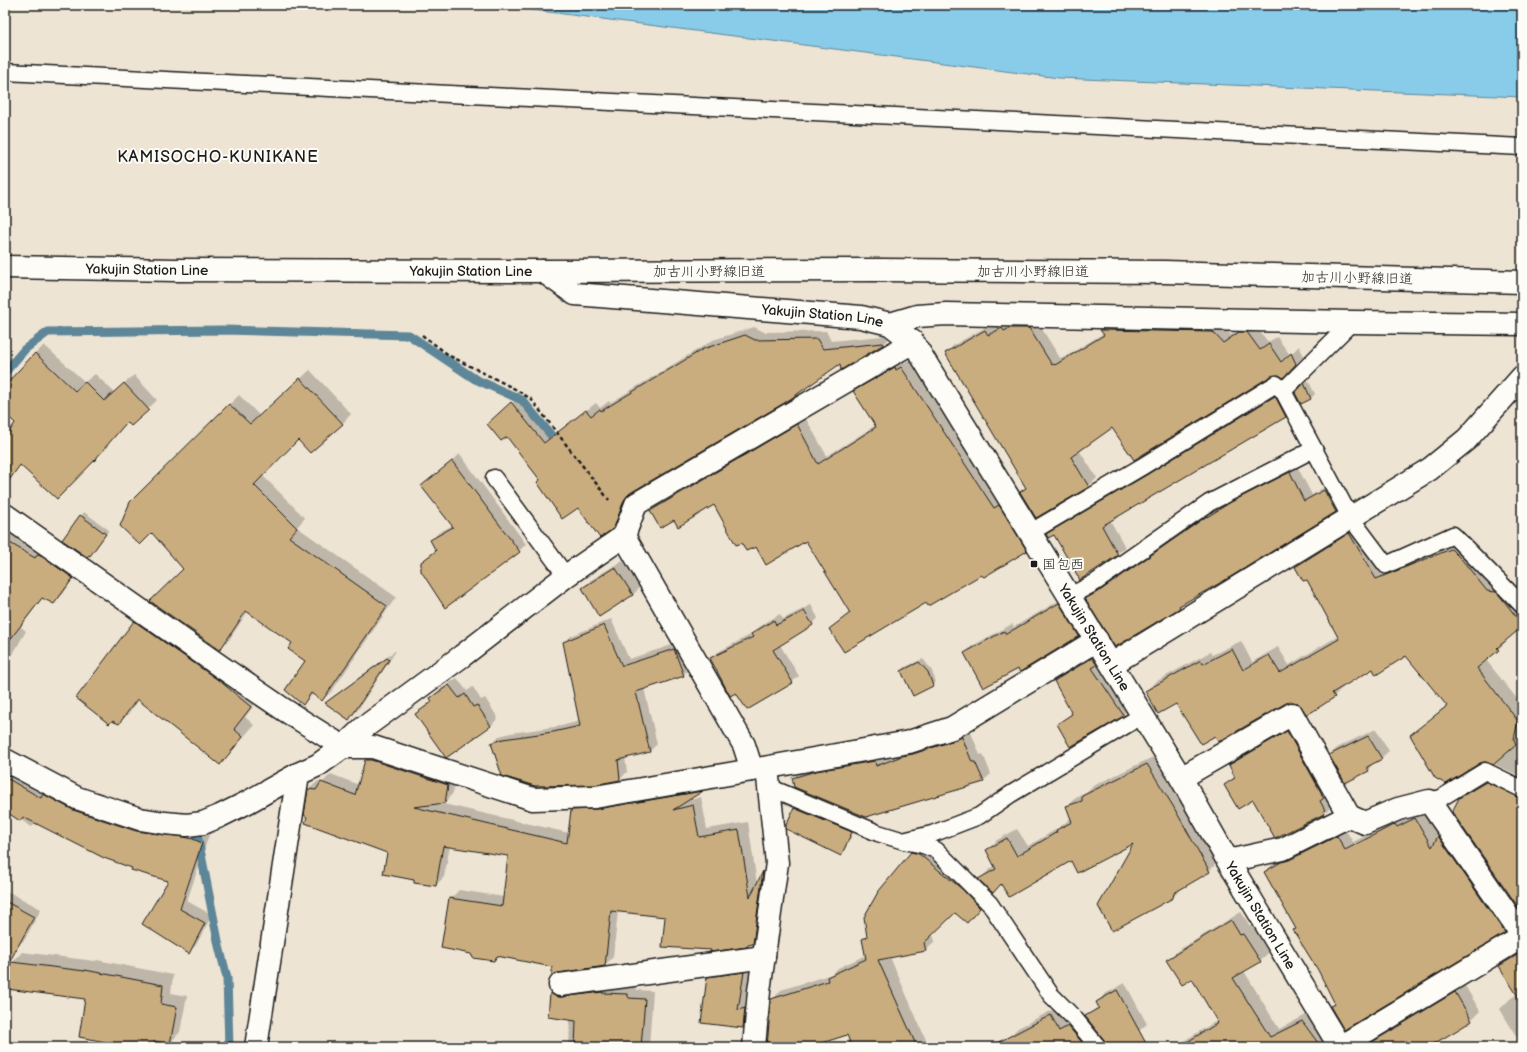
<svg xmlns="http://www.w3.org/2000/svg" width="1527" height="1052" viewBox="0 0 1527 1052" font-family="'Balsamiq Sans','Klee One',sans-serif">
<rect width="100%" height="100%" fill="#eee4d3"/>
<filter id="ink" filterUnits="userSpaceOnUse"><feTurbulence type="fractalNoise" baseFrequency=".025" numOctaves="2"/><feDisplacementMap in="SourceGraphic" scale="8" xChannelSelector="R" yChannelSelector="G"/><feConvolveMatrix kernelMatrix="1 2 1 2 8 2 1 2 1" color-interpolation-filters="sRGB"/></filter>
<g filter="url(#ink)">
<!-- water -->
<path fill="#88ccea" stroke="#5d8698" d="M494 5H1522V97L1059 78Z"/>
<!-- shadow -->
<g fill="#0003" fill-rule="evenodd">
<path d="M1010 321H1037L1060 358 1062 357 1063 358 1104 333 1101 330 1109 322 1221 324 1231 335 1247 325H1255L1268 342 1277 337 1290 355 1299 346 1304 356 1283 376 1279 374 1271 375 1112 427 1079 450 1097 478 1089 486 1036 517 1021 492 1027 487 946 353 954 345 993 323 996 327Z"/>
<path d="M754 327 764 332 826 331 831 341 892 335 884 344 841 362 632 490 622 518 613 527 578 507 541 480 497 416 521 395 554 435 596 403 600 408 609 401 610 403 713 340Z"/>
<path d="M44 345 85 382 95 374 114 392 134 375 157 400 148 409 128 421 105 447 106 449 57 497 20 464 5 457V440L16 423 5 412V386Z"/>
<path d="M910 359 1003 500 1035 542 1026 551 927 602 831 629 850 612 807 540 756 546 715 503 674 518 651 511 659 502 805 417 827 456 876 425 855 392 863 383 903 360 905 362Z"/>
<path d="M310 370 351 414 342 424 298 438 262 475 305 518 297 527 396 597 332 691 322 700 313 694 303 704 307 660 294 643 248 611 229 640 219 649 185 569 131 503 239 395 260 416Z"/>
<path d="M1308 380 1315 394 1311 398 1301 403 1296 393Z"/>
<path d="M1283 390 1293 409 1286 416 1110 520 1125 547 1117 554 1054 534H1047L1055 527Z"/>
<path d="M460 454 526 544 519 551 422 562 437 549 431 541 438 533 453 525 422 486Z"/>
<path d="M1297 466 1312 495 1331 483 1343 504 1336 511 1227 578 1186 601 1180 607 1116 646 1087 599 1094 591 1110 583 1214 510Z"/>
<path d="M84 512 109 530 94 551 64 540Z"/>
<path d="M1359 525 1386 570 1460 540 1522 600V626L1506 639 1507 641 1486 660 1522 705V777L1485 760 1411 735 1447 705 1406 654 1373 668 1342 686 1343 687 1334 696 1299 702 1292 701 1286 702 1215 735 1177 703 1146 691 1155 682 1210 652 1212 655 1241 641 1252 662 1278 647 1289 665 1338 636 1308 579 1296 567 1305 558Z"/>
<path d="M5 526 81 568 63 594 54 603 43 597 21 627 26 631 5 668Z"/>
<path d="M623 560 640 587 633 595 583 588 591 580Z"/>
<path d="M1067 596 1086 628 1079 635 1019 667 965 653 972 646 1012 624 1014 627Z"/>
<path d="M811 605 818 618 812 625 780 645 799 676 792 682 747 709 712 658 718 652 752 634 758 627 780 614 783 619Z"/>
<path d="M147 610 262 695 245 717 254 725 220 764 139 700 130 712 119 723 135 622Z"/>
<path d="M611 619 629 659 681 642 690 668 683 675 644 688 657 744 650 751 625 757 627 772 620 779 492 743 499 736 511 733 561 726 580 721 564 643 571 636Z"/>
<path d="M395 651H396L357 711 349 718 327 703 334 696Z"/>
<path d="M1099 652 1130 708 1123 715 1059 724 1072 713 1055 681 1062 674Z"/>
<path d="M923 659 931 669 936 682 932 686 902 671 905 667Z"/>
<path d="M457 678 467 691 473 687 481 700 485 698 498 718 491 726 416 714 432 700 431 698 439 690Z"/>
<path d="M1295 724 1331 806 1324 814 1253 799 1225 785 1235 776 1230 765 1237 758Z"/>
<path d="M1376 729 1389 751 1381 758 1375 761 1368 770 1330 755 1338 747Z"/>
<path d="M970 730 980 755 983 754 991 774 983 781 793 778 801 770 882 754 884 759 911 748Z"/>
<path d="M375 751 456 776 453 793 445 802 439 803 569 833 571 811 580 802 710 783 703 790 687 801 701 797 707 829 748 822 757 884 764 871 771 864 761 935 754 941 763 880 761 882 752 943 712 949 666 916 618 911 613 957 605 965 554 966 498 955 493 960 450 899 459 890 504 897 509 855 450 846 444 877 436 885 415 879 388 852 305 815 309 789 318 781 323 782 331 774 359 785 366 760ZM699 791 697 793 592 811V809Z"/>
<path d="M1157 755 1219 861 1209 871 1183 887 1173 897 1135 842 1071 859 1002 883 980 879 990 869 995 866 987 851 997 840 1017 829 1028 846 1060 827 1071 818 1067 806 1077 796 1085 793 1093 786Z"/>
<path d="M5 771 201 832 209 835 187 901 212 915 196 945 189 952 169 881 133 867 36 822 32 827 5 810Z"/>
<path d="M1495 773 1522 786V911L1453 811 1460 799 1469 789Z"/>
<path d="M798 805 855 829 844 851 841 854 795 808Z"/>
<path d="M1423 811 1438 837 1446 829 1512 924 1504 932 1345 1028 1331 1006 1335 1002 1297 928 1265 872 1273 864 1290 855 1345 829 1353 842 1403 817 1405 820Z"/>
<path d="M921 844 989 898 976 912 955 911 932 933 935 941 925 950 890 957 929 1047H853L847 1033 806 1047H768L772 1000 781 990 832 974 838 968 866 955 864 939 868 935 912 853Z"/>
<path d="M5 890 41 909 25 939 17 947 5 941Z"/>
<path d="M1241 912 1250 926 1252 925 1269 952 1260 961 1244 971 1279 1029 1312 1012 1336 1047H1174L1218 1020 1193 978 1167 961 1177 951Z"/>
<path d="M1522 948V1046L1500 1009 1511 998 1518 994 1500 966 1511 955Z"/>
<path d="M22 952 95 961 97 960 173 975 171 993 187 996 180 1032 170 1043 159 1041 153 1047H139L86 998 12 963Z"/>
<path d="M751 965 745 1003 752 1001 751 1020 743 1027 708 978 716 970Z"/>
<path d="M1125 983 1147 1024 1139 1031 1108 1047 1106 1041 1086 1016 1099 1006 1097 1002 1105 994Z"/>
<path d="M1464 984 1480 1011 1471 1020 1425 1047H1360Z"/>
<path d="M559 985 635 986 637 990 653 991 649 1047H569L570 1019 549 1016 551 993Z"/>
<path d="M1060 1006 1102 1047H1013L1009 1037 1018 1028Z"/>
</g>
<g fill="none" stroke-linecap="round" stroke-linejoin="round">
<!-- stream -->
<g stroke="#5d8698" stroke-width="9">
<path d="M5 372 25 349 48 332 223 330 409 335 475 379 522 400 560 446"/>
<path d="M197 834 219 946 227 978 229 1047"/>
</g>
</g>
<!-- building -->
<g fill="#caad7f" stroke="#1c1c1c">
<path d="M1002 328 1004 331 1010 328H1029L1052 365 1054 364 1055 365 1104 335 1100 330 1213 332 1223 343 1239 332H1247L1260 350 1269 344 1281 362 1291 353 1296 364 1283 378 1279 375 1271 376 1134 460 1112 428 1071 457 1089 487 1036 518 1020 492 1026 488 945 353 985 330 988 335Z"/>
<path d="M745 335 755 340 817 339 823 349 883 343 884 344 841 370 840 364 786 402 630 493 624 500 614 528 600 538 578 508 562 519 537 482 540 480 507 437 501 441 487 424 511 402 544 443 586 410 591 416 600 409 601 411 703 349Z"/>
<path d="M35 353 75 391 85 382 104 401 124 383 149 410 131 426 127 422 97 457V458L57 499 20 465 5 486V438L15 423 5 413V385Z"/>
<path d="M895 367 896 370 901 367 994 508 999 505 1027 551 984 577 981 575 928 606 926 603 844 652 829 629 850 613 806 541 766 565 756 547 746 551 742 543 736 545 714 505 678 527 674 520 660 528 650 511 797 424 818 464 876 427 853 391Z"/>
<path d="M300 378 343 424 310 453 298 440 254 485 297 528 289 537 387 606 322 701 311 693 303 705 285 690 305 661 288 649 292 643 246 611 220 650 150 601 183 569 152 533 140 545 120 526 130 502 229 404 250 424Z"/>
<path d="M1304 383 1311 399 1301 404 1295 393Z"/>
<path d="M1275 396 1286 417 1102 526 1118 555 1080 580 1054 535 1048 538 1046 534 1148 474Z"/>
<path d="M452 461 520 552 445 608 421 571V562L436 551 430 540 453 527 421 486Z"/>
<path d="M1290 472 1304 501 1324 490 1336 512 1227 579 1179 606 1180 608 1115 647 1085 599 1101 590 1207 516V517L1231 502Z"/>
<path d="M80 515 106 534 90 556 89 555 87 557 62 540Z"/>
<path d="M1349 533 1376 579 1451 549 1463 561 1487 591 1496 592 1500 596 1522 624V627L1497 648 1499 650 1477 668 1518 721 1514 739 1516 745 1493 765 1485 762 1480 763 1446 784 1435 778 1410 735 1447 706 1406 656 1376 675 1373 669 1332 693 1335 697 1307 715 1298 703 1292 702 1286 703 1218 742 1215 736 1201 744 1176 704 1158 714 1145 691 1201 660 1203 664 1232 649 1243 670 1269 655 1280 673 1339 639 1307 580 1303 581 1295 567Z"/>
<path d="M5 540 35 558 38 554 73 578 54 604 42 598 5 646Z"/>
<path d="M615 567 633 595 599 617 582 588Z"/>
<path d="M1059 603 1079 636 1020 672 1018 669 983 688 964 653 1004 631 1006 634Z"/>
<path d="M804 611 813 625 773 650 793 683 747 710 736 693 730 696 710 658 753 637 751 634 774 620 776 625Z"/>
<path d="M134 621 221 682 251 707 234 729 243 737 220 765 137 699 119 724 112 721 109 724 76 698Z"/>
<path d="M604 625 622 666 674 649 684 676 636 692 650 752 618 760 620 780 594 785 535 786 502 776 491 743 503 739 553 732 580 726 563 642Z"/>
<path d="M387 658 389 660 349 720 325 703Z"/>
<path d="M1092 658 1097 665 1092 668 1124 716 1070 747 1057 724 1072 714 1054 681Z"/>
<path d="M919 662 928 672 933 686 913 696 901 671Z"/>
<path d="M449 685 459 698 465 694 473 707 477 705 491 726 446 758 415 714 432 702 430 698Z"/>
<path d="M1287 731 1322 794 1321 795 1324 798 1320 801 1325 810 1322 812 1324 814 1275 838 1253 800 1238 809 1224 785 1235 778 1229 765Z"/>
<path d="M1368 736 1382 759 1367 767 1369 771 1345 783 1329 755Z"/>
<path d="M962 737 972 762H975L984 782 866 817 794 787 792 778 816 771 875 761 876 766 902 756 913 754 956 740Z"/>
<path d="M365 760H371L448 785 445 803 414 807 567 843 571 810 597 809 703 791 673 810 693 805 699 837 739 830 750 897 763 871 753 944 748 945 747 947 710 952 711 950 662 947 665 917 611 911 605 966 558 973 552 976V967L497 956 494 961 473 958 471 954 441 948 449 898 502 906 508 856 443 846 436 886 414 883V880L383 874 387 853 305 823 307 817 304 815 308 789 316 790 321 782 355 795Z"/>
<path d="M1147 764 1173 806 1210 872 1174 893 1173 898 1112 931 1098 906 1133 844 1077 873 1071 861 1009 897 1001 884 993 893 978 879 996 869 986 850 1007 838 1017 856 1057 832 1056 830 1072 822 1066 806 1082 801V796Z"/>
<path d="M5 777 41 798 43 794 73 810 136 831 184 837 193 839 202 843 180 909 205 923 189 954 142 924 168 881 131 870 132 868 104 858 23 817 20 821 5 811Z"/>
<path d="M1486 782 1522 798V911H1521L1452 812 1459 798Z"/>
<path d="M794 808 852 832 841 856 786 829V825Z"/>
<path d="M1415 818 1432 847 1438 836 1505 933 1344 1030 1330 1006 1335 1004 1318 970 1293 930 1296 929 1264 872 1281 862 1289 860 1337 836 1345 850 1395 824 1397 827Z"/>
<path d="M911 852 919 854 962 889 980 908 967 923 955 913 924 943 926 951 878 960 917 1047H852L847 1035 809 1047H767L771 999 828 981 827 977 866 959 862 939 867 937 864 917 878 892Z"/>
<path d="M5 901 34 917 5 970Z"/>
<path d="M1231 920 1240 935 1243 934 1261 962 1233 978 1270 1037 1302 1021 1321 1047H1179L1218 1023 1192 979 1182 985 1166 960Z"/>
<path d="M1522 952V1003L1499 966Z"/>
<path d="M11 962 85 971V970L163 985 161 1004 177 1007 170 1044 155 1041 152 1047H133L79 1037 85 999 7 989Z"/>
<path d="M744 972 738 1010 745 1008 743 1028 701 1023 707 977Z"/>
<path d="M1117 990 1148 1047H1107L1105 1041 1085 1016 1099 1008 1096 1002Z"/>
<path d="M603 992 602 993 627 994 629 998 645 999 641 1047H575L576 1021 548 1017 550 993 555 996 561 997Z"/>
<path d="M1455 992 1472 1021 1454 1032 1428 1047H1364Z"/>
<path d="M1051 1015 1059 1031 1068 1026 1086 1047H989Z"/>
</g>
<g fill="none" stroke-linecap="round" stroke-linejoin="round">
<defs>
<g id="service">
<path d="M5 72 1522 147"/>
<path d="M1352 322 1283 391 1350 517 1386 565 1453 535 1522 605"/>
<path d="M494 478 566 576"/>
<path d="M1031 532 1143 466 1276 384 1283 391"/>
<path d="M1070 596 1096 582 1209 503 1314 449"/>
<path d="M769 787 878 833 904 841 923 845 936 850 990 904 1051 995 1075 1019 1098 1047"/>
<path d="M1429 801 1441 798 1485 771 1522 789"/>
<path d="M907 840 932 834 979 816 1011 794 1143 715"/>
</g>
<g id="minor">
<path d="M890 324 917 316 946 314 1352 322 1522 324"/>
<path d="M5 515 220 666 283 709 343 747H373L533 799 595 797 752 770 909 742 952 728 1097 640"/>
<path d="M624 536 744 745 752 770"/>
<path d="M1112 664 1430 469 1467 439 1522 377"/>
<path d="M5 760 77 798 140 819 165 823 187 825 203 823 220 816 248 802 298 774"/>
<path d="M1181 778 1292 714 1349 816 1283 849 1228 861"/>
<path d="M1349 816 1365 823 1398 809 1429 801 1522 935"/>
<path d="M560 985 764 957"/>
<path d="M256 1047 298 774 318 765 343 747 362 729 462 656 566 576 624 536 636 504 913 342"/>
<path d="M754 1047 759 991 777 863 767 768"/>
<path d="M1340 1047 1522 937"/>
</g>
<path id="tertiary" d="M543 271 882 270 1165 272 1522 282"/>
<g id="secondary">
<path id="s1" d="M5 267 176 270 543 271 575 294 861 317 890 324 913 342 1181 778 1228 861 1340 1047"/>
</g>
</defs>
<!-- service casing -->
<use href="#service" stroke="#1c1c1c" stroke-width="19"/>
<!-- minor casing -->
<use href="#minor" stroke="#1c1c1c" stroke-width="25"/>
<!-- tertiary casing -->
<use href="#tertiary" stroke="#1c1c1c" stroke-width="25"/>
<!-- secondary casing -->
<use href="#secondary" stroke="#1c1c1c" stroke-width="25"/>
<!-- path -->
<path stroke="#1c1c1c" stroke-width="2.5" stroke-dasharray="4 3" stroke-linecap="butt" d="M422 335 450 356 515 389 531 399 609 500"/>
<!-- service -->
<use href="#service" stroke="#fdfcf7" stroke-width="16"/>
<!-- minor -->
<use href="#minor" stroke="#fdfcf7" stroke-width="22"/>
<!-- tertiary -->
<use href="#tertiary" stroke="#fdfcf7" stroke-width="22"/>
<!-- secondary -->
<use href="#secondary" stroke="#fdfcf7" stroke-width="22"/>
</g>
</g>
<!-- markers -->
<rect fill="#1c1c1c" stroke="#fdfcf7" stroke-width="1.5" x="1030" y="560" width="8" height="8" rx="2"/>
<g text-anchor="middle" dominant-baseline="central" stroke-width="4" stroke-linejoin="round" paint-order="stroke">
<!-- street labels -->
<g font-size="14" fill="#1c1c1c" stroke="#fdfcf7">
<text stroke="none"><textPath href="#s1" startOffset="142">Yakujin Station Line</textPath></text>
<text stroke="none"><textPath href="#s1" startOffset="466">Yakujin Station Line</textPath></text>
<text x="709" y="271">加古川小野線旧道</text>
<text x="1033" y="271">加古川小野線旧道</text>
<text transform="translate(1357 278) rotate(1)">加古川小野線旧道</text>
<text stroke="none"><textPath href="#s1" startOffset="826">Yakujin Station Line</textPath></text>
<text stroke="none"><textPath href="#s1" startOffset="1270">Yakujin Station Line</textPath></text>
<text stroke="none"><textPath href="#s1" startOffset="1594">Yakujin Station Line</textPath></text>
</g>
<!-- poi labels -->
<g font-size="14" fill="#1c1c1c" stroke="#fdfcf7" text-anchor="start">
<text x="1042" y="564">国包西</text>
</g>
<!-- quarter labels -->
<g font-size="16" letter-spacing="1" fill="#1c1c1c" stroke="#fdfcf7">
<text x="218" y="157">KAMISOCHO-KUNIKANE</text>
</g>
</g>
<!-- margin -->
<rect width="1527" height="1052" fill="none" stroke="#fdfcf7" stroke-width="20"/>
<rect x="10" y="10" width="1507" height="1032" fill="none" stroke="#1c1c1c" stroke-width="1.5" filter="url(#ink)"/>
</svg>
